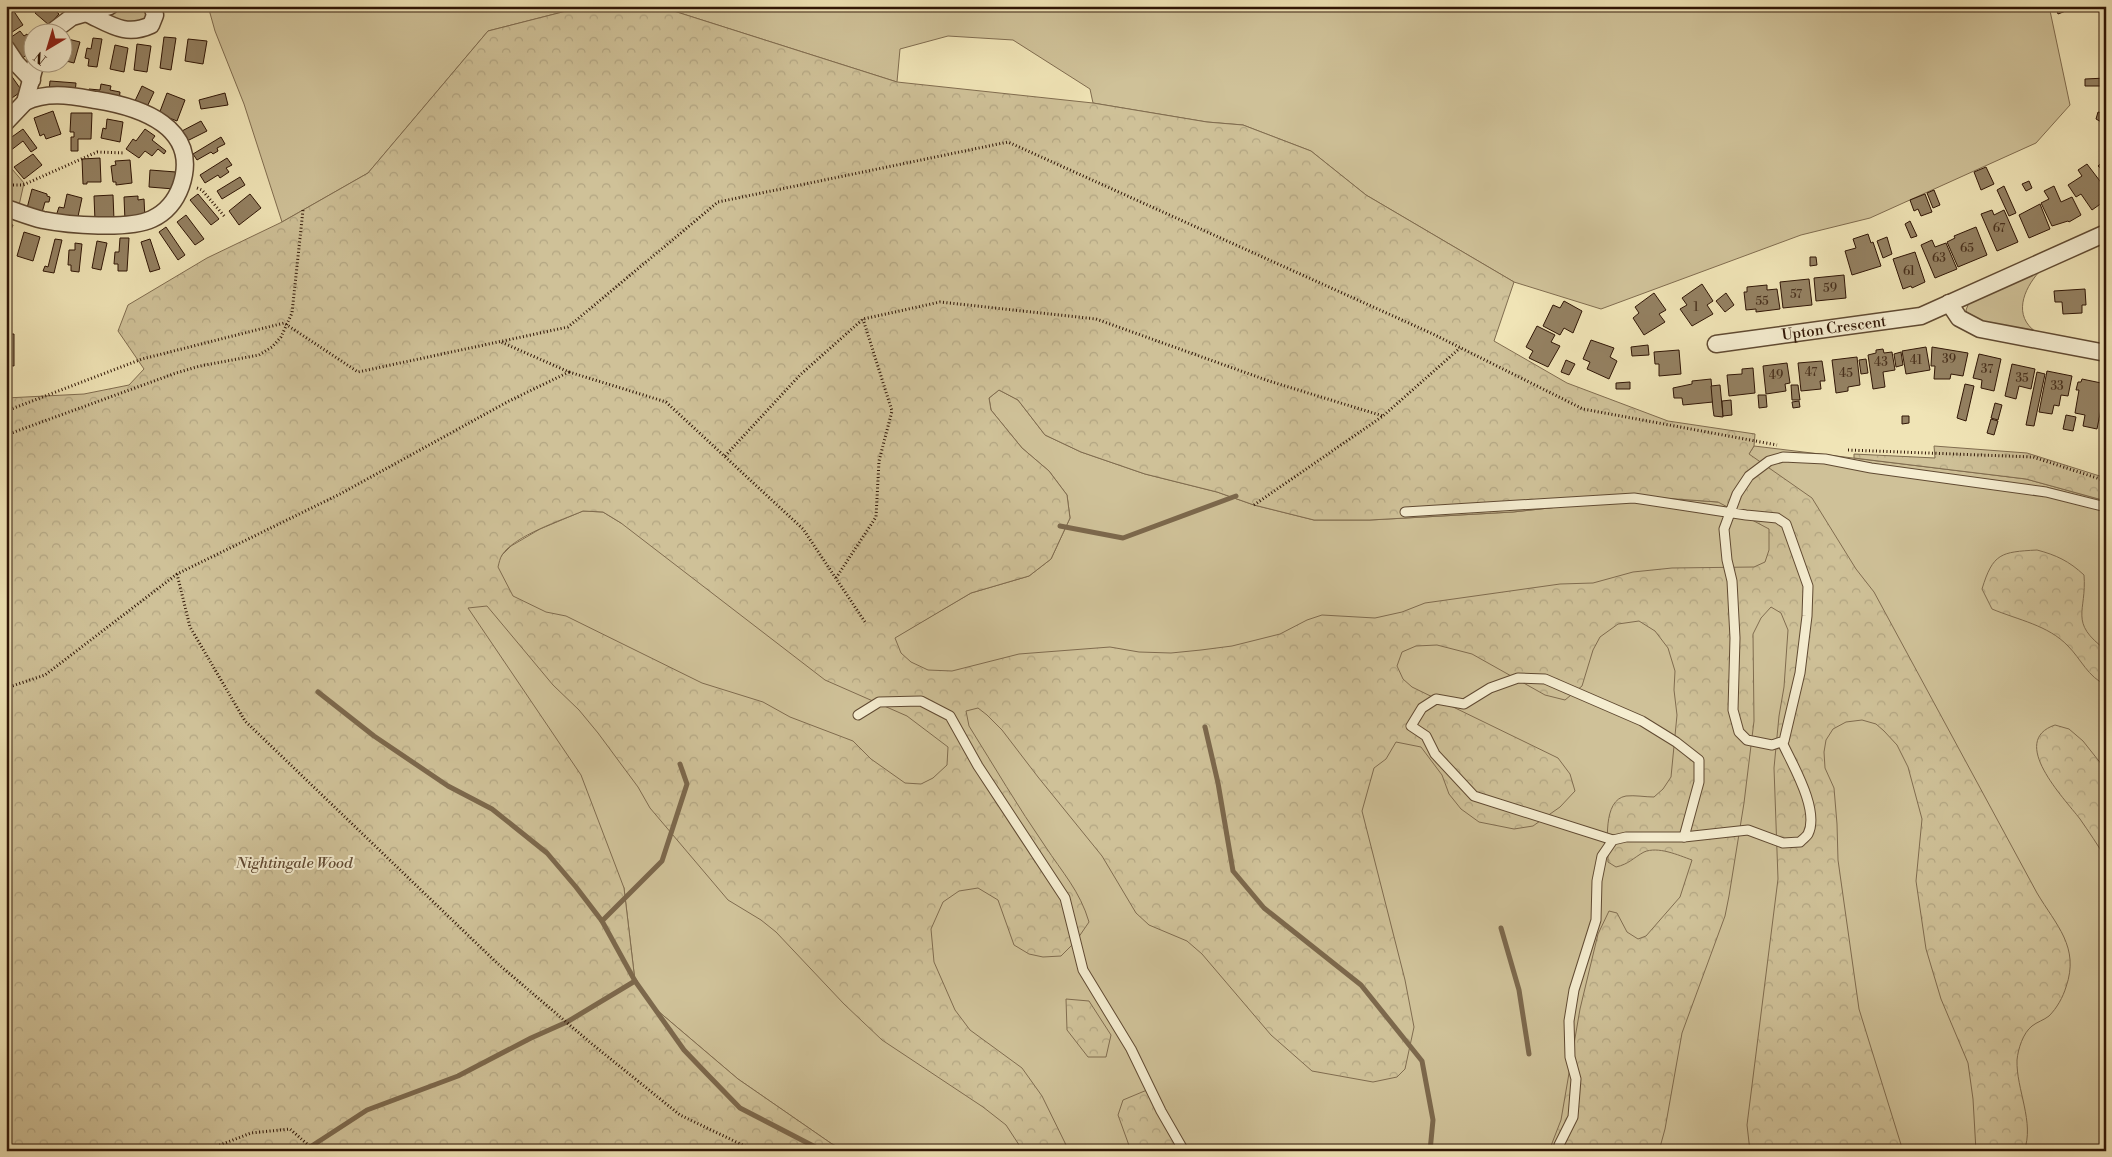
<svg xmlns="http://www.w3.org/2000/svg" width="2112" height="1157" viewBox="0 0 2112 1157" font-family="'Libre Bodoni',serif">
<defs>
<pattern id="forest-crowns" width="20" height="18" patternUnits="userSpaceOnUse" patternTransform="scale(1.25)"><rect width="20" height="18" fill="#cfc198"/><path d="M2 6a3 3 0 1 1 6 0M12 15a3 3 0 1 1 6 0" fill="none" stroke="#b2a582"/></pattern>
</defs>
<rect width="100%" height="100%" fill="#f0e4b6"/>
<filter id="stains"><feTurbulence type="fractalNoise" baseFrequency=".004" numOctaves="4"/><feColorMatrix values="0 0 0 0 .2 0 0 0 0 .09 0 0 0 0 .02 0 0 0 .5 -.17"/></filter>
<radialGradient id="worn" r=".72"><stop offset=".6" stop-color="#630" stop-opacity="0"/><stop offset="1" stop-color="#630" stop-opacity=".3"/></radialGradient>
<!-- green -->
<g fill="#cfc198" stroke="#806c4f">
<path d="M125 6H147L151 13 138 27 100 13Z"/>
<path d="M208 6H586L488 31 368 173 282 222 244 104 215 31Z"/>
<path d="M658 6H2049L2070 105 2036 143 1870 218 1801 235 1601 309 1514 282 1366 195 1311 151 1243 125 1207 122 1093 103 1090 89 1013 40 948 36 900 49 897 82Z"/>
<path d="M6 162 24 183 18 210 6 205Z"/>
<path d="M2039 272C2023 290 2013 316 2036 332L1980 323 1968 316 1966 310 1970 300Z"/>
<path d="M999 390 1018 400 1045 435 1081 452 1145 474 1217 492 1254 505 1314 520H1370L1513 512 1648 497 1718 502 1754 446 2026 479 2106 501V1151H846L832 1144 738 1079 658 1011 635 981 624 888 467 608 502 555 511 546 540 529 583 511 603 512 621 523 894 638 971 593 1029 576 1051 559 1070 518 1067 495 1049 471 1022 448 991 410 989 398Z"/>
</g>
<!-- forest -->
<g fill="url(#forest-crowns)" stroke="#806c4f" fill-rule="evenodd">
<path d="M586 6H658L897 82 1093 103 1207 122 1243 125 1311 151 1366 195 1514 282 1494 341 1567 383 1668 421 1755 434 1754 446 1749 454 1812 498 1856 569 1874 592 2037 893C2056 925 2080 947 2066 987 2063 997 2057 1008 2049 1016 2044 1020 2037 1022 2032 1026 2023 1033 2018 1049 2017 1060 2016 1089 2035 1123 2024 1151H1976L1973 1099 1968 1063 1941 999 1926 949 1916 881 1922 819 1908 767 1897 745 1884 731 1876 724 1862 720 1846 722 1833 729 1826 740 1824 752 1825 768 1834 788 1837 824 1838 860 1859 1009 1903 1151H1750L1747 1125 1778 879 1774 768 1779 716 1784 687 1788 630 1781 613 1771 607 1761 618 1753 634 1754 721 1744 803 1729 896 1725 916 1682 1033 1665 1129 1659 1151H1549L1561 1120 1580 1009 1598 934 1609 911 1617 913 1627 932 1638 939 1646 936 1680 897 1692 860C1678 855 1658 846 1644 852 1633 858 1629 864 1616 867L1608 862C1608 844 1602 800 1626 796 1635 795 1645 797 1654 797L1663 789 1671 777 1677 715 1674 690 1675 671 1668 648 1655 631 1639 621 1618 624 1600 637 1593 650 1582 686 1565 700 1545 695 1472 654 1437 645 1416 646 1402 652 1397 666 1403 679 1412 687 1558 758 1570 774 1575 791 1560 807 1533 826 1514 829 1479 822 1461 809 1449 794 1442 775 1421 747 1396 742 1386 759 1374 768 1362 811 1405 980 1414 1027 1405 1069 1397 1077 1373 1082 1312 1071 1271 1035 1202 954 1187 941 1149 925 1136 913 1102 856 1038 777 1002 730 987 715 978 708 966 711 969 726C994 766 1018 807 1045 846 1062 872 1080 891 1089 922L1076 941 1061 956 1043 957 1029 954 1014 945 998 900 978 888 959 891 943 902 931 929 934 962 955 1010 970 1030 1022 1068 1042 1096 1069 1151H1023L1006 1125 983 1107 882 1040 844 1004 776 932 761 920 728 900 650 808 638 787 598 733 579 710 553 685 487 606 468 608 581 775 624 888 635 981 658 1011 738 1079 832 1144 846 1151H6V398L84 394 129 385 144 369 118 331 128 305 207 258 282 222 368 173 488 31ZM999 390 1018 400 1045 435 1081 452 1145 474 1217 492 1254 505 1314 520H1370L1513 512 1648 497 1718 502 1769 529V550L1765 562 1754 567 1672 568 1633 572 1593 583 1560 584 1425 603 1402 612 1375 618 1322 615 1307 620 1280 634 1232 646 1201 650 1171 653 1139 652 1110 647 1019 654 952 671 928 670 911 662 901 653 895 638 971 593 1029 576 1051 559 1070 518 1067 495 1049 471 1022 448 991 410 989 398ZM583 511 603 512 621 523 825 680 907 716 948 747 947 765 933 778 921 784 905 783 871 759 853 741 790 717 763 702 702 683 566 616 546 612 513 596 498 567C499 563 500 558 502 555 514 536 562 520 583 511Z"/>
<path d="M1934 446 2027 453 2106 478V501L2026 479 1854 458V454L1935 458Z"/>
<path d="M2037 550C2056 555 2069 561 2084 575 2087 612 2068 622 2106 650V685C2088 677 2081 659 2068 646 2048 625 2018 620 1992 609L1982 589C1993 553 2001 552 2037 550Z"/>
<path d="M2055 725 2069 729 2083 741 2106 770V859C2098 845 2089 832 2080 819 2064 798 2008 741 2055 725Z"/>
<path d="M1066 999 1089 1001 1111 1035 1106 1057H1088L1067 1030Z"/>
<path d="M1147 1090 1180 1151H1131L1118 1115 1123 1100Z"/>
</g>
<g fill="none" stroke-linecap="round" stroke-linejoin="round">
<!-- stream -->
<g stroke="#7c684c" stroke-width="5">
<path d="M1060 526 1123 538 1236 496"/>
<path d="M318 692 374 736 448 786 492 809 547 853 576 887 602 921 662 861 687 784 680 764"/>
<path d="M1205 727 1218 783 1233 871 1264 908 1361 985 1422 1061 1433 1120 1430 1151"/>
<path d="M602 921 635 981 684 1050 707 1074 740 1108 823 1151"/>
<path d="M1501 928 1519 990 1529 1054"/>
<path d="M304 1151 367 1110 458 1076 531 1038 567 1022 635 981"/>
</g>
</g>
<!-- building -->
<g fill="#948162" stroke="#301606">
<path d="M41 6H50L59 14 49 25 35 13Z"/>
<path d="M2055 6H2076V7L2058 14Z"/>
<path d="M11 7 23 25 6 36V10Z"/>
<path d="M20 31 24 36 27 34 32 42 28 45 32 51 20 60 7 40Z"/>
<path d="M164 37 176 38 171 70 160 68Z"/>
<path d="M64 38 80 42 74 63 62 60Z"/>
<path d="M93 38 102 39 97 67 88 66 89 59 85 58 87 48 91 49Z"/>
<path d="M188 39 207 41 203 64 185 61Z"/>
<path d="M137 44 151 46 147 72 134 70Z"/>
<path d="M115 45 128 48 124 72 110 69Z"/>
<path d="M8 71 22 91 9 100 6 96Z"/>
<path d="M2106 78V86H2085V79Z"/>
<path d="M50 81 76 83 75 93 49 91Z"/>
<path d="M101 84 111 86 110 90 120 92 119 102 88 97 89 89 100 90Z"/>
<path d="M142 86 154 92 146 109 134 103Z"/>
<path d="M167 93 185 100 177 121 159 114Z"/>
<path d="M225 93 228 105 201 109 199 100Z"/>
<path d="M53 111 61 134 46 139 44 134 40 136 34 118Z"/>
<path d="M2098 112 2106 114 2103 123 2096 119Z"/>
<path d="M71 113H92L91 139H78V151H71V137H74V132H70Z"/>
<path d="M107 119 123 122 120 142 101 138 103 128 106 129Z"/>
<path d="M201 121 207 131 185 142 180 132Z"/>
<path d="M23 129 37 148 31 152 23 141 6 154V136L9 139Z"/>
<path d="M145 129 155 136 152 140 166 151 164 154 158 149 152 156 145 151 139 158 126 149 133 139 136 141Z"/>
<path d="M221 137 225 144 217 148 218 151 213 154 211 152 197 160 193 154Z"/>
<path d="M33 154 42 165 24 179 14 167Z"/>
<path d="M100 158 101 182H87V184H83L82 159Z"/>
<path d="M227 158 232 165 226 168 229 172 220 178 218 175 205 183 200 175Z"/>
<path d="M2106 158V173L2098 166Z"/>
<path d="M130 160 132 183 116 185V182H113L111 166 116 165 115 161Z"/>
<path d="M2087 164 2106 189V200L2092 210 2081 194 2076 197 2068 185 2082 176 2078 170Z"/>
<path d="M1986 167 1994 184 1981 190 1974 172Z"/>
<path d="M150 170 176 172 174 189 149 187Z"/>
<path d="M240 177 245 185 222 199 217 191Z"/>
<path d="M2029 181 2032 188 2026 191 2022 184Z"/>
<path d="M2004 186 2016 213 2009 216 1997 190Z"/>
<path d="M2054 186 2061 202 2072 197 2081 215 2069 222 2068 221 2052 226 2041 203 2049 199 2044 191Z"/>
<path d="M32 189 47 194V196L50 197 49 202H45L41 216 26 212Z"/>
<path d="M1934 190 1940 205 1933 208 1927 193Z"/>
<path d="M67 194 82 198 77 221 56 216 59 207 64 208Z"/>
<path d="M198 194 219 219 211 225 190 200Z"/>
<path d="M250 194 261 208 239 225 229 211Z"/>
<path d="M1925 194 1932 212 1921 216 1918 209 1914 211 1910 200Z"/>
<path d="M113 195 114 220 95 221 94 196Z"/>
<path d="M138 196V200L144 199 145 219 125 221 124 197Z"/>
<path d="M2040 204 2050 229 2029 238 2019 215Z"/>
<path d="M1992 210 1994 215 2004 210 2018 242 1997 251 1981 214Z"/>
<path d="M186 215 204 239 195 245 177 222Z"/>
<path d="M1910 221 1917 236 1911 238 1905 224Z"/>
<path d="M6 222 13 225 6 241Z"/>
<path d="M166 227 185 255 178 260 159 232Z"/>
<path d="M1976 227 1987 255 1958 267 1947 242 1955 238 1954 236Z"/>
<path d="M24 232 40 237 33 261 17 256Z"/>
<path d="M1868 234 1871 243 1873 242 1881 266 1852 275 1845 251 1856 248 1853 239Z"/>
<path d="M1887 237 1892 254 1883 258 1877 241Z"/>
<path d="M120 238H129L127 271H118V264H114L115 252H119Z"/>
<path d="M55 239 62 240 54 273 43 271 45 266 48 267Z"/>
<path d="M150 239 160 269 150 272 141 242Z"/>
<path d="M1932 240 1935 247 1946 243 1957 269 1935 278 1921 245Z"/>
<path d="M97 241 107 243 101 270 92 268Z"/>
<path d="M75 243 82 244 79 272 71 271V265H68L69 250H75Z"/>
<path d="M1915 252 1925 282 1912 288 1911 286 1903 289 1893 259Z"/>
<path d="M1810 257H1816L1817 265 1810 266Z"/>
<path d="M1844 275 1846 298 1816 301 1814 278Z"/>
<path d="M1809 279 1812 305 1783 308 1780 282Z"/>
<path d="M1702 284 1713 301 1707 305 1713 314 1692 326 1680 309 1687 305 1682 298Z"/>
<path d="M1767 285V290L1777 289 1780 309 1756 312V309L1746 310 1744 292H1747V287Z"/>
<path d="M2085 289 2086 305H2082V313L2063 314 2062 302H2055L2054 291Z"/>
<path d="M1654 293 1666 310 1659 314 1665 322 1644 335 1633 318 1639 313 1635 307Z"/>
<path d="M1726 293 1734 305 1725 312 1716 301Z"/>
<path d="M1564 301 1582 311 1573 333 1564 328 1560 335 1543 326 1553 305 1560 308Z"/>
<path d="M1537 326 1555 335 1551 342 1560 346 1548 367 1529 358 1533 351 1526 347Z"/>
<path d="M6 334H14V366L6 365Z"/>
<path d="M1591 340 1614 348 1610 357 1617 361 1609 379 1587 369 1590 362 1583 359Z"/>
<path d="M1648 345 1649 355 1632 356 1631 347Z"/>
<path d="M1926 347 1930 370 1906 374 1902 351Z"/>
<path d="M1932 347 1968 353 1963 376 1951 374 1950 379H1934L1935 366H1931Z"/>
<path d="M1883 349 1884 353 1892 352 1895 370 1883 372 1885 387 1873 389 1868 355 1876 353V350Z"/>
<path d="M1679 350 1681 374 1659 376V364H1655L1654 352Z"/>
<path d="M1901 352 1903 365 1896 367 1894 354Z"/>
<path d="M1979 354 2001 359 1994 391 1981 388 1982 380 1973 378Z"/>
<path d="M1857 357 1860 385 1848 387V391L1836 393 1832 360Z"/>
<path d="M1866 359 1868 373 1861 374 1859 360Z"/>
<path d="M1566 360 1575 364 1569 375 1561 372Z"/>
<path d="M1822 361 1825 381H1820L1821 389 1801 391 1798 363Z"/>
<path d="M1787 363 1790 383 1785 384 1786 391 1766 394 1763 366Z"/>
<path d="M2012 364 2035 369 2031 389 2019 386 2016 399 2005 396Z"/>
<path d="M1753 368 1755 393 1729 396 1727 375 1742 374V369Z"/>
<path d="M2047 371 2072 376 2068 396 2061 395 2059 406 2054 405 2052 414 2039 412Z"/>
<path d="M2037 372 2045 374 2034 426 2026 425Z"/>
<path d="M1711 379 1713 402 1683 405 1682 398H1674L1673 388 1692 384V381Z"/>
<path d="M2082 379 2106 384 2097 429 2083 426 2085 415 2075 413 2079 390H2076L2078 382H2081Z"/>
<path d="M1630 382V389H1616V383Z"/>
<path d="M1965 384 1974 386 1966 421 1957 418Z"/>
<path d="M1720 385 1723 416V417L1714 416 1713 409 1711 386Z"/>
<path d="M1791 385H1798L1800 400H1792Z"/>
<path d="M1758 395H1766L1767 407 1759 408Z"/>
<path d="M1731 400 1732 415 1723 416 1722 401Z"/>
<path d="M1799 401 1800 407 1793 408 1792 402Z"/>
<path d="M1995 403 2002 405 1998 420 1991 418Z"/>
<path d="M2102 410 2106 411V422L2100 421Z"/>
<path d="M2066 415 2076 417 2073 431 2063 429Z"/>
<path d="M1902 416H1909V423L1902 424Z"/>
<path d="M1991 419 1998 421 1994 435 1987 433Z"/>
</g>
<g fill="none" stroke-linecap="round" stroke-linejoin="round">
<defs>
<g id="lane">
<path d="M1405 512 1634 498 1746 515 1777 518 1786 524 1808 586 1807 616 1800 673 1784 741 1772 745 1747 740 1739 732 1733 710 1735 638 1732 581 1727 560 1724 529 1737 494 1749 476 1769 461 1783 457 1825 459 1871 468 2046 492 2106 507"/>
<path d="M858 715 879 702 921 701 950 716 978 766 1065 898 1083 970 1131 1049 1161 1111 1184 1151"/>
<path d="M1613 840 1474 796 1435 754 1426 736 1411 726 1422 708 1436 699 1464 704 1490 688 1518 678 1545 679 1642 721 1676 742 1699 760V782L1684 837"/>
<path d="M1559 1151V1145L1573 1117 1576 1079 1570 1057 1569 1021 1574 990 1596 920 1597 881 1602 856 1613 840 1626 837H1684L1748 830 1783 843 1800 842C1802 840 1806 837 1808 834 1820 810 1792 764 1782 742"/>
</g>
<g id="street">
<path d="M86 13C110 24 125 37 151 25L155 15 152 6"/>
<path d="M52 32 72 17 110 6"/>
<path d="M6 48 16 63 32 80"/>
<path d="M6 122 25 102 36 62"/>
<path d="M6 208C18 212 30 217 43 220 68 225 129 230 152 219 167 212 176 200 181 186 201 127 140 107 96 100 72 96 48 91 25 102"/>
<path d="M1949 303 1959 318 1980 329 2106 353"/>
<path id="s1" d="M1716 344 1921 316 2106 233"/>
</g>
</defs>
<!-- lane casing -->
<use href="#lane" stroke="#604a32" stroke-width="11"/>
<!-- street casing -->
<use href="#street" stroke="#604a32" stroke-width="19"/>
<!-- path -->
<g stroke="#301606" stroke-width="3" stroke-dasharray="1 2.5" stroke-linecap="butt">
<path d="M6 185H23L97 152 125 153"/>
<path d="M197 188 202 190 225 217"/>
<path d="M569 372 666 402 803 529 865 622"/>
<path d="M6 411 142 359 284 323 358 372 568 327 718 202 1008 142 1433 334 1583 409 1777 445"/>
<path d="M6 435 176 373 200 366 259 355 272 347 281 337 292 313 303 210"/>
<path d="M1848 450 2033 457 2106 481"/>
<path d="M725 456 800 375 863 319 940 302 1096 319 1269 381 1383 416"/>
<path d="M1254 505 1383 416 1460 348"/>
<path d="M177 574 190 627 245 721 497 963 592 1044 680 1115 755 1151"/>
<path d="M836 578 876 517 879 461 892 411 863 319"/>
<path d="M6 688 45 675 177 574 340 494 509 401 569 372 501 342"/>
<path d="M178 1151 215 1147 251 1133 290 1129 315 1151"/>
</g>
<!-- lane -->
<use href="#lane" stroke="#f5edd0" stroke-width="9"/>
<!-- street -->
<use href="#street" stroke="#f5edd0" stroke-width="16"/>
</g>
<g text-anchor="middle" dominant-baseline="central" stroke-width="4" stroke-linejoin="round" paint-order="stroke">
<!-- number labels -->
<g font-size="12" fill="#49311d">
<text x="1999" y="228">67</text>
<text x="1967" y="248">65</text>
<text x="1939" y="258">63</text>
<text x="1909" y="271">61</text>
<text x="1830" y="288">59</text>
<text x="1796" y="294">57</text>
<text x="1762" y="301">55</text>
<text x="1696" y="307">1</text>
<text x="1949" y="359">39</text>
<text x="1916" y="360">41</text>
<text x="1881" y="362">43</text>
<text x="1987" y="369">37</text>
<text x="1811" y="372">47</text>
<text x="1846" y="373">45</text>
<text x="1776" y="375">49</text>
<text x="2022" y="378">35</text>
<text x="2057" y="386">33</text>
</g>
<!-- street labels -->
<g font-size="15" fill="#301606" stroke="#f5edd0">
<text stroke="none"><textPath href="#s1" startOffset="119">Upton Crescent</textPath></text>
</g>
<!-- park labels -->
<g font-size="15" font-style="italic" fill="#604932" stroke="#f5edd0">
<text x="294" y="863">Nightingale Wood</text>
</g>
</g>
<!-- margin -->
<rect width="2112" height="1157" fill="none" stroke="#f0e4b6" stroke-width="25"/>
<rect x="8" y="8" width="2097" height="1142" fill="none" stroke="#301606" stroke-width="2.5"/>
<rect x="12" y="12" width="2087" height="1132" fill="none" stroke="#301606"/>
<!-- north arrow -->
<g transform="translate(48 48) rotate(218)"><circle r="24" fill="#f5edd0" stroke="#a6977f"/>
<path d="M0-4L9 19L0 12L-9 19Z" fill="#8f2418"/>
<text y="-8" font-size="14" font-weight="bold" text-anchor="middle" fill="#301606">N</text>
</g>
<rect width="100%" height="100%" filter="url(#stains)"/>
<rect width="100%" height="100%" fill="url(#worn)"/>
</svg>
